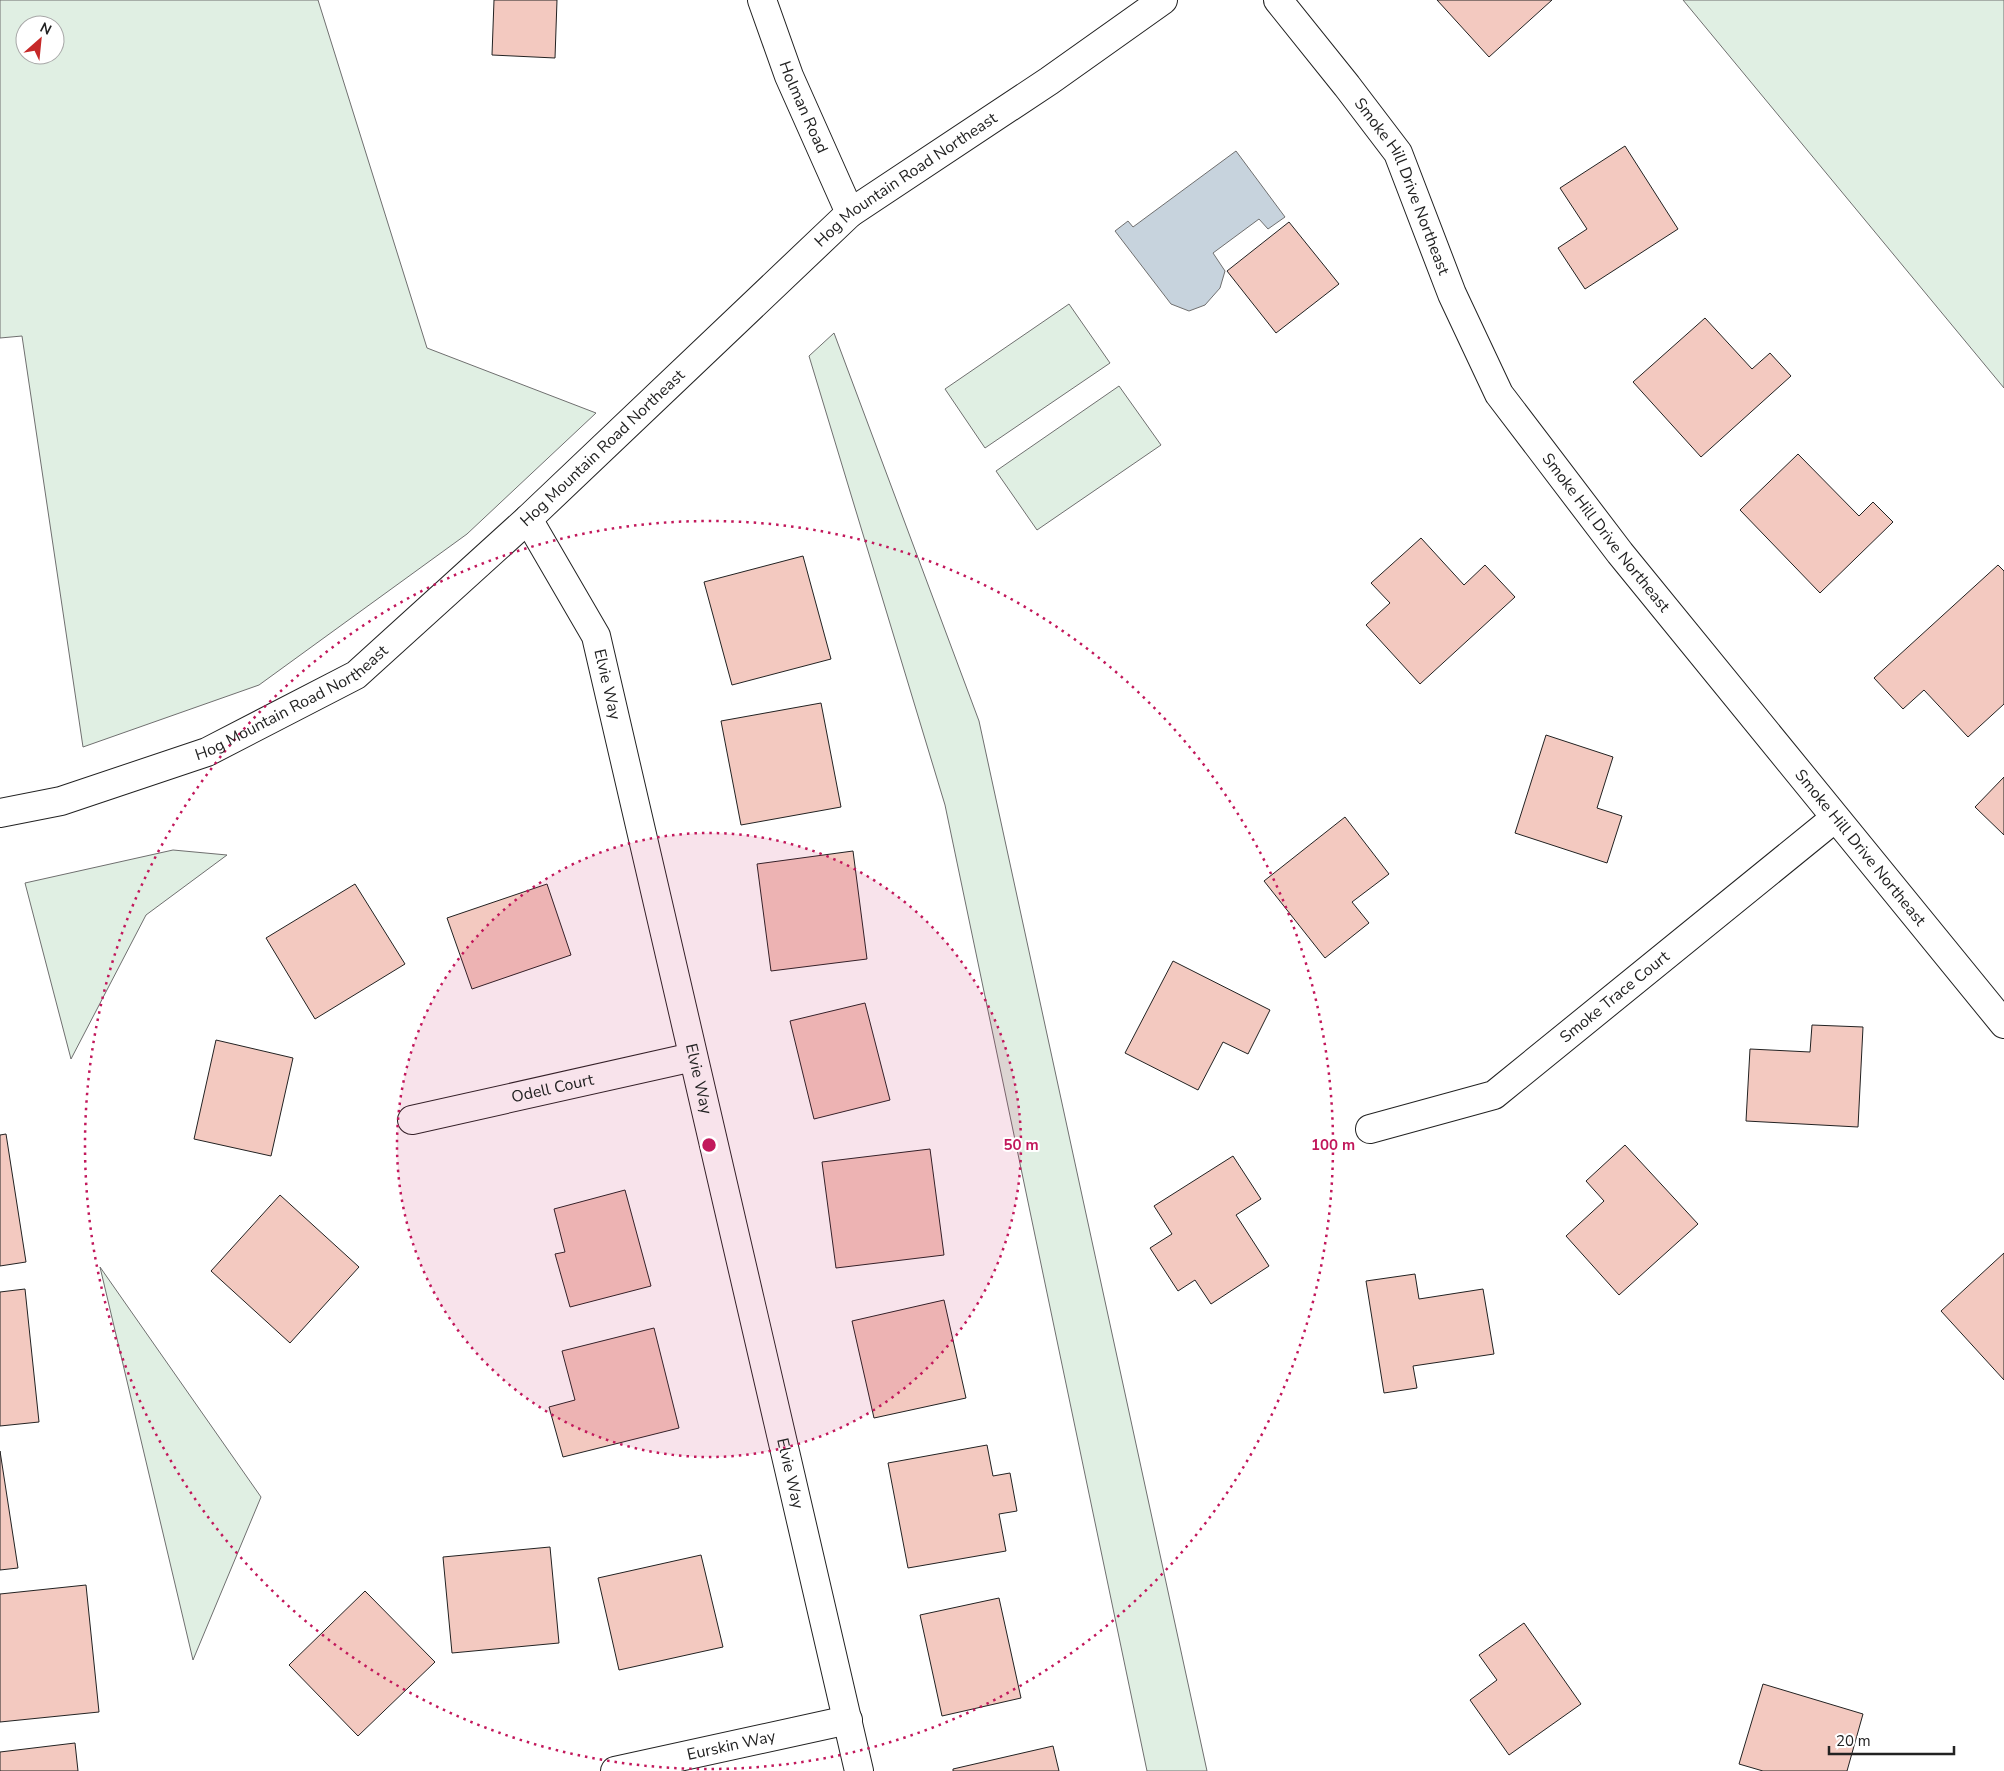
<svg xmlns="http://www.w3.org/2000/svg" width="2004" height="1771" viewBox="0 0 2004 1771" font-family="'Nunito Sans',sans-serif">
<rect width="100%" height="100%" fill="#fff"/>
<!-- green -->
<g fill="#e0efe3" stroke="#6f6f6f" fill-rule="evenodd">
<path d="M0 0H318L427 348 596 413 467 534 259 685 83 747 22 336 0 338ZM25 25H55V55H25Z"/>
<path d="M1683 0H2004V388Z"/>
<path d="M1069 304 1110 363 985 448 945 389Z"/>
<path d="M834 333 979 721 1207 1771H1147L945 805 809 356Z"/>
<path d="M1119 386 1161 445 1037 530 996 471Z"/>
<path d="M173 850 227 855 146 915 71 1059 25 883Z"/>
<path d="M100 1267 261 1497 193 1660Z"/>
</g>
<!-- water -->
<path fill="#c7d3dd" stroke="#6f6f6f" d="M1236 151 1285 217 1268 229 1259 219 1213 253 1225 271 1220 288 1205 305 1189 311 1171 304 1115 231 1128 221 1133 227Z"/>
<!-- building -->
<g fill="#f3c9c0" stroke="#222">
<path d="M494 0H557L555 58 492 55Z"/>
<path d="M1437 0H1552L1489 57Z"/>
<path d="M1625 146 1678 229 1585 289 1558 248 1587 229 1560 188Z"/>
<path d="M1289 222 1339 284 1276 333 1227 271Z"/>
<path d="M1705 318 1752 369 1770 353 1791 376 1701 457 1633 382Z"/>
<path d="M1798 454 1859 516 1873 502 1893 522 1820 593 1740 510Z"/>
<path d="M1421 538 1464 585 1485 565 1515 597 1420 684 1366 625 1390 603 1371 583Z"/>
<path d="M803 556 831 659 732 685 704 582Z"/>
<path d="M1998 565 2004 571V704L1968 737 1924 690 1903 709 1874 678Z"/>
<path d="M821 703 841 807 741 825 721 721Z"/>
<path d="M1546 735 1613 757 1597 808 1622 816 1607 863 1515 833Z"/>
<path d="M2004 777V835L1975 807Z"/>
<path d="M1345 817 1389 874 1352 902 1369 923 1325 958 1264 881Z"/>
<path d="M853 851 867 959 771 971 757 864Z"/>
<path d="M355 884 405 964 315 1019 266 938Z"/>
<path d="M547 884 571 955 472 989 447 918Z"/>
<path d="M1173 961 1270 1010 1248 1054 1223 1042 1198 1090 1125 1053Z"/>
<path d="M865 1003 890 1100 814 1119 790 1021Z"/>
<path d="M1812 1025 1863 1027 1858 1127 1746 1121 1750 1049 1810 1052Z"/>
<path d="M216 1040 293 1058 271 1156 194 1139Z"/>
<path d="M6 1134 26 1262 0 1266V1135Z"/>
<path d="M1625 1145 1698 1224 1619 1295 1566 1236 1604 1201 1586 1181Z"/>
<path d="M930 1149 944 1255 836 1268 822 1162Z"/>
<path d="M1233 1156 1261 1199 1236 1215 1269 1266 1211 1304 1195 1280 1178 1291 1150 1248 1172 1234 1154 1206Z"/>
<path d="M625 1190 651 1286 570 1307 555 1254 565 1252 554 1209Z"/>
<path d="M280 1195 359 1267 290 1343 211 1271Z"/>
<path d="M2004 1253V1380L1941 1311Z"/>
<path d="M1415 1274 1419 1299 1483 1289 1494 1354 1413 1366 1417 1388 1384 1393 1366 1281Z"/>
<path d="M25 1289 39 1422 0 1426V1292Z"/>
<path d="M944 1300 966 1398 874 1418 852 1321Z"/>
<path d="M654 1328 679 1428 563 1457 549 1407 575 1400 562 1351Z"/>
<path d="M987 1445 993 1476 1010 1473 1017 1511 999 1514 1006 1551 908 1568 888 1463Z"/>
<path d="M0 1451 18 1568 0 1570Z"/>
<path d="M550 1547 559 1643 452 1653 443 1557Z"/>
<path d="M701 1555 723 1647 619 1670 598 1578Z"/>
<path d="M86 1585 99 1712 0 1722V1594Z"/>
<path d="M365 1591 435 1662 358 1736 289 1665Z"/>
<path d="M999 1598 1021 1698 942 1716 920 1615Z"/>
<path d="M1524 1623 1581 1704 1509 1755 1470 1700 1497 1680 1479 1655Z"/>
<path d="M1763 1684 1863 1714 1847 1771H1763L1739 1764Z"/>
<path d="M75 1743 78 1771H0V1752Z"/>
<path d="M1053 1746 1059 1771H953V1769Z"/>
</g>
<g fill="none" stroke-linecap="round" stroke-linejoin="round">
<defs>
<g id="minor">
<path id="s1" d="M762 0 789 76 850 213"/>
<path id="s2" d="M1278 0 1347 86 1398 153 1452 294 1499 394 1620 553 2004 1024"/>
<path id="s3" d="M528 519 596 636 859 1771"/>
<path id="s4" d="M0 813 61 801 207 752 356 675 528 519 850 213 1049 81 1163 0"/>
<path id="s5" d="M412 1120 693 1057"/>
<path id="s6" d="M1370 1129 1494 1095 1835 818"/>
<path id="s7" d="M615 1771 848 1720"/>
</g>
</defs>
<!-- minor casing -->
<use href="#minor" stroke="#222" stroke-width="30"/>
<!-- minor -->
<use href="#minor" stroke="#fff" stroke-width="28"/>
</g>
<!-- distance rings -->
<circle cx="709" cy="1145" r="312" fill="#c2185b" fill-opacity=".12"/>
<g fill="none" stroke="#c2185b" stroke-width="2.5" stroke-dasharray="2.5 5">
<circle cx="709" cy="1145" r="312"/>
<circle cx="709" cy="1145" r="624"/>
</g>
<g text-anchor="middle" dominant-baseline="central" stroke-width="4" stroke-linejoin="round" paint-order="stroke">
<!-- street labels -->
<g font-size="16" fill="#222" stroke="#fff">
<text stroke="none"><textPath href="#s1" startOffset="115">Holman Road</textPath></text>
<text stroke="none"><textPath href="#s4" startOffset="1125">Hog Mountain Road Northeast</textPath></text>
<text stroke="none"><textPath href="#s2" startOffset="226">Smoke Hill Drive Northeast</textPath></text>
<text stroke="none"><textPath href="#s4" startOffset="719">Hog Mountain Road Northeast</textPath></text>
<text stroke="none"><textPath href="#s2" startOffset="631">Smoke Hill Drive Northeast</textPath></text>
<text stroke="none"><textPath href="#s3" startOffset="185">Elvie Way</textPath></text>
<text stroke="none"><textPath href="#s4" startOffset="314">Hog Mountain Road Northeast</textPath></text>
<text stroke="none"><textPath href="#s2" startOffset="1036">Smoke Hill Drive Northeast</textPath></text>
<text stroke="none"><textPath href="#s6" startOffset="284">Smoke Trace Court</textPath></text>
<text stroke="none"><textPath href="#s3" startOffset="590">Elvie Way</textPath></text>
<text stroke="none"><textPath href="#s5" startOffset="144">Odell Court</textPath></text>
<text stroke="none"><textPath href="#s3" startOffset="995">Elvie Way</textPath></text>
<text stroke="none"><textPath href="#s7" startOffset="119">Eurskin Way</textPath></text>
</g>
</g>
<circle cx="709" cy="1145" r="8" fill="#c2185b" stroke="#fff" stroke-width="2.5"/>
<g font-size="15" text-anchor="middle" font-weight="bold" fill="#c2185b" stroke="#fff" stroke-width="4" stroke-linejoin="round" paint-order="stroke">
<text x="1021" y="1150">50 m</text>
<text x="1333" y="1150">100 m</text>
</g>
<!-- north arrow -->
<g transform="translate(40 40) rotate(27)"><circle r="24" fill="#ffffff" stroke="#a7a7a7"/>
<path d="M0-4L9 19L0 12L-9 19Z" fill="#c62828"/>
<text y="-8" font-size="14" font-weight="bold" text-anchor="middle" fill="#222222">N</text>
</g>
<!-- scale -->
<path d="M1829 1746v8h125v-8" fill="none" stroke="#222222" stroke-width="2.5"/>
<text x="1836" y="1746" font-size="15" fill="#222222" stroke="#ffffff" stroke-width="4" paint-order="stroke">20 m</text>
</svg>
